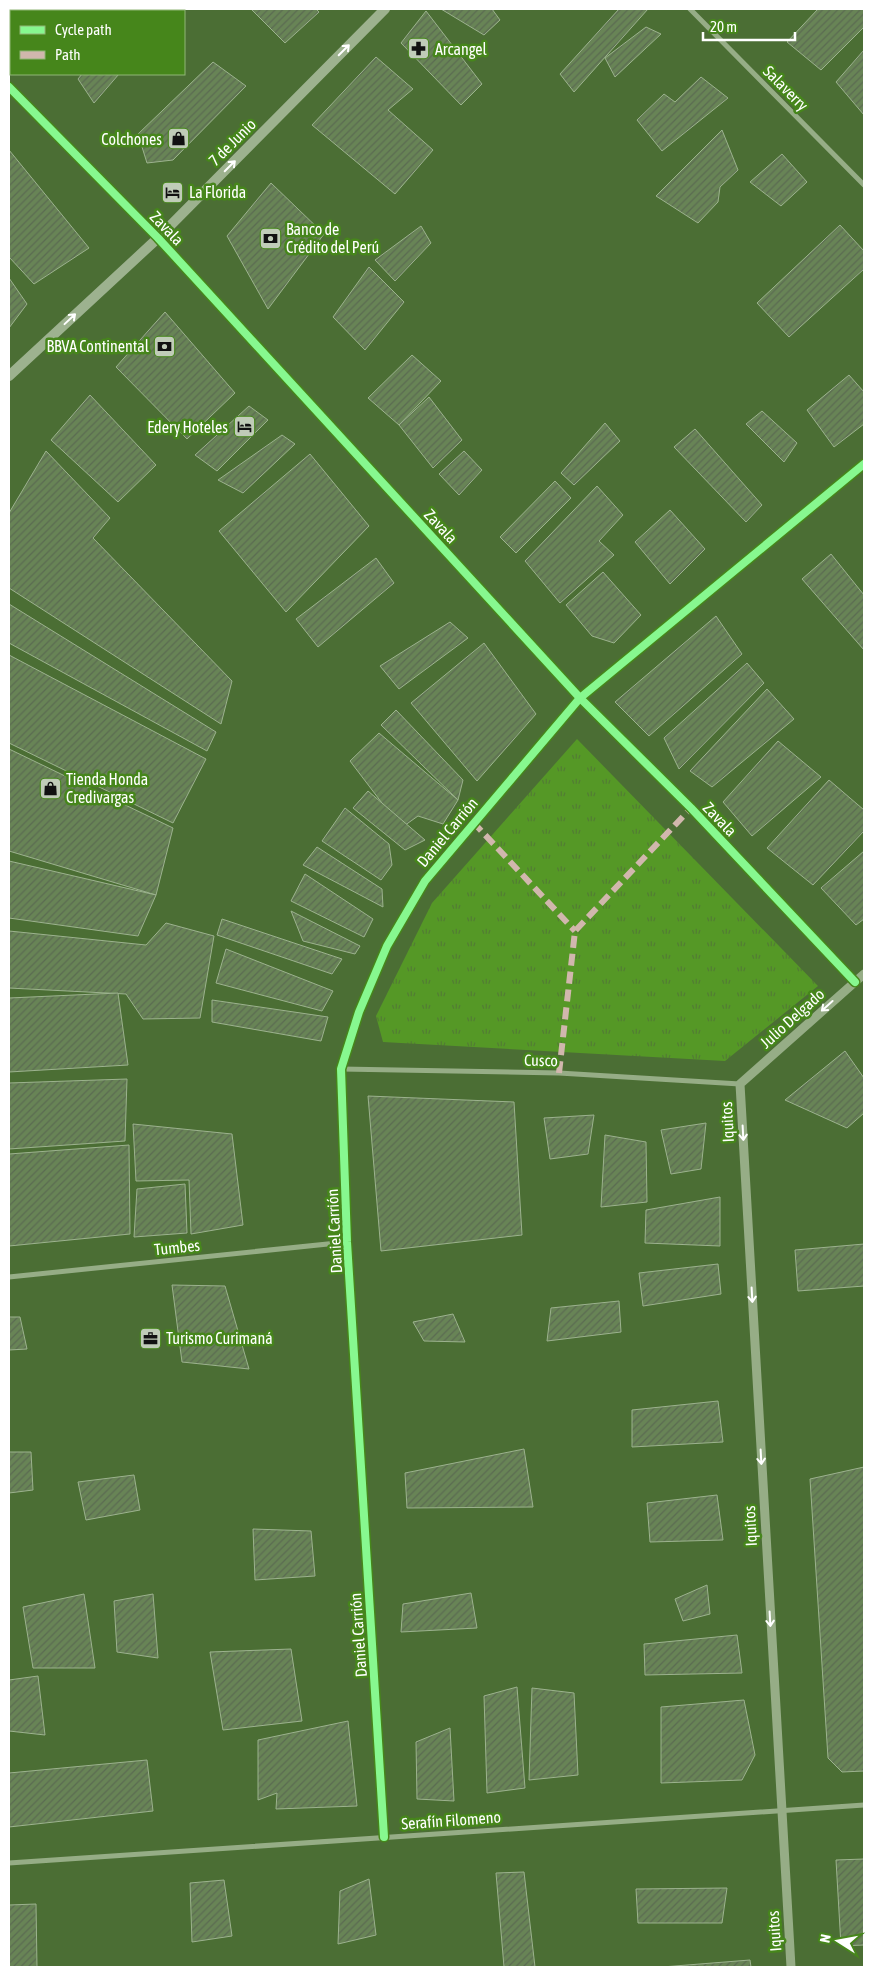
<svg xmlns="http://www.w3.org/2000/svg" width="873" height="1976" viewBox="0 0 873 1976" font-family="'Asap Condensed',sans-serif">
<defs>
<pattern id="park-tufts" width="24" height="20" patternUnits="userSpaceOnUse" patternTransform="scale(1.25)"><rect width="24" height="20" fill="#559826"/><path d="M3 7l-1-3M5 7V3M7 7l1-3M15 17l-1-3M17 17v-4M19 17l1-3" fill="none" stroke="#527d33"/></pattern>
<pattern id="building-hatch" width="6" height="6" patternUnits="userSpaceOnUse" patternTransform="scale(1.25)"><rect width="6" height="6" fill="#688456"/><path d="M-1 1l2-2M0 6l6-6M5 7l2-2" fill="none" stroke="#5b6b52"/></pattern>
</defs>
<rect width="100%" height="100%" fill="#4b6e34"/>
<!-- park -->
<path fill="url(#park-tufts)" d="M577 739 818 986 725 1061 383 1042 376 1016 432 903Z"/>
<!-- building -->
<g fill="url(#building-hatch)" stroke="#9cb28e">
<path d="M43 9H102L104 11H41Z"/>
<path d="M251 9H316L319 12 285 43Z"/>
<path d="M441 9H492L500 20 484 35Z"/>
<path d="M619 9H648L574 92 560 74Z"/>
<path d="M818 9H864V27L821 70 787 42Z"/>
<path d="M426 11 482 84 461 105 401 43Z"/>
<path d="M646 27 661 34 615 77 605 58Z"/>
<path d="M864 50V115L836 82Z"/>
<path d="M376 57 413 89 388 110 433 150 395 194 312 125Z"/>
<path d="M213 62 246 86 173 160 147 163 138 134Z"/>
<path d="M82 74H119L94 103 78 79Z"/>
<path d="M701 77 728 98 662 151 637 120 664 94 675 102Z"/>
<path d="M722 130 738 170 720 187 718 202 698 223 656 196Z"/>
<path d="M9 150 89 248 34 284 9 257Z"/>
<path d="M782 154 807 182 781 206 750 182Z"/>
<path d="M271 183 324 234 268 309 227 236Z"/>
<path d="M840 225 864 251V269L789 337 757 303Z"/>
<path d="M421 226 431 243 395 281 375 260Z"/>
<path d="M369 267 404 302 365 350 333 317Z"/>
<path d="M9 278 27 304 9 328Z"/>
<path d="M165 312 235 393 187 439 116 367Z"/>
<path d="M412 355 441 381 399 425 368 398Z"/>
<path d="M849 375 864 392V424L834 447 807 410Z"/>
<path d="M90 395 156 465 118 502 51 440Z"/>
<path d="M429 397 462 440 433 468 399 425Z"/>
<path d="M249 406 268 420 217 471 195 455Z"/>
<path d="M762 411 797 443 784 462 746 424Z"/>
<path d="M605 423 620 441 574 485 561 473Z"/>
<path d="M695 429 762 505 746 522 674 447Z"/>
<path d="M282 435 295 444 243 493 218 480Z"/>
<path d="M46 451 110 518 93 538 232 681 221 724 9 588V513Z"/>
<path d="M464 451 482 470 459 495 439 474Z"/>
<path d="M310 454 369 526 286 612 219 531Z"/>
<path d="M555 481 571 498 516 553 500 537Z"/>
<path d="M597 486 623 515 599 541 614 555 560 603 525 561Z"/>
<path d="M670 510 705 549 670 584 635 542Z"/>
<path d="M831 554 864 595V650L802 579Z"/>
<path d="M376 558 394 583 318 647 296 619Z"/>
<path d="M603 572 641 615 614 643 592 636 566 605Z"/>
<path d="M9 604 216 732 207 751 9 643Z"/>
<path d="M716 616 742 654 649 736 615 702Z"/>
<path d="M450 622 468 638 399 689 380 666Z"/>
<path d="M484 643 536 714 477 781 411 703Z"/>
<path d="M9 655 206 759 173 823 9 743Z"/>
<path d="M747 663 764 683 679 769 664 738Z"/>
<path d="M767 689 794 719 712 787 690 771Z"/>
<path d="M396 710 463 780 458 800 381 725Z"/>
<path d="M379 733 458 800 443 824 418 816 401 828 350 761Z"/>
<path d="M778 741 821 777 752 836 723 802Z"/>
<path d="M9 749 173 828 156 895 9 851Z"/>
<path d="M829 780 864 810V831L813 885 767 848Z"/>
<path d="M368 791 425 840 405 850 353 808Z"/>
<path d="M345 808 389 844 392 865 381 880 322 841Z"/>
<path d="M317 847 382 889 383 907 303 865Z"/>
<path d="M864 851V919L856 925 821 888Z"/>
<path d="M9 861 156 895 138 936 9 918Z"/>
<path d="M305 874 373 919 364 937 291 901Z"/>
<path d="M291 911 360 946 355 954 303 941Z"/>
<path d="M222 919 342 959 332 974 217 935Z"/>
<path d="M166 923 214 936 200 1018 143 1019 126 994 9 988V931L146 945Z"/>
<path d="M226 949 333 991 322 1011 216 983Z"/>
<path d="M118 993 128 1065 9 1072V998Z"/>
<path d="M212 1000 328 1017 321 1041 212 1022Z"/>
<path d="M845 1051 864 1078V1113L847 1128 785 1100Z"/>
<path d="M127 1079 125 1141 9 1149V1083Z"/>
<path d="M368 1096 514 1102 522 1235 381 1251Z"/>
<path d="M594 1115 588 1154 550 1159 544 1118Z"/>
<path d="M706 1123 701 1169 671 1174 661 1130Z"/>
<path d="M133 1124 232 1134 243 1225 191 1234 189 1180 136 1181Z"/>
<path d="M605 1135 646 1142 647 1202 601 1207Z"/>
<path d="M129 1145 130 1234 9 1246V1154Z"/>
<path d="M185 1184 187 1233 134 1237 137 1189Z"/>
<path d="M720 1197V1246L645 1243 646 1210Z"/>
<path d="M864 1244V1286L798 1291 795 1250Z"/>
<path d="M718 1264 721 1294 643 1306 639 1273Z"/>
<path d="M172 1285 225 1286 249 1369 182 1362Z"/>
<path d="M619 1301 621 1332 547 1341 551 1308Z"/>
<path d="M453 1314 465 1342 424 1341 413 1322Z"/>
<path d="M9 1317H20L27 1349 9 1350Z"/>
<path d="M718 1401 723 1442 632 1447V1410Z"/>
<path d="M524 1449 533 1507 407 1508 405 1473Z"/>
<path d="M9 1452H31L33 1490 9 1493Z"/>
<path d="M864 1467V1771L842 1772 828 1758 810 1479Z"/>
<path d="M134 1475 140 1510 86 1520 78 1482Z"/>
<path d="M717 1495 723 1540 650 1542 647 1503Z"/>
<path d="M253 1529 311 1531 315 1576 255 1580Z"/>
<path d="M707 1585 710 1614 683 1621 675 1599Z"/>
<path d="M471 1593 477 1628 401 1632 403 1604Z"/>
<path d="M84 1594 95 1668H33L23 1607Z"/>
<path d="M153 1594 158 1658 117 1652 114 1601Z"/>
<path d="M737 1635 742 1673 645 1675 644 1644Z"/>
<path d="M291 1649 302 1721 223 1730 210 1652Z"/>
<path d="M38 1676 45 1735 9 1731V1680Z"/>
<path d="M517 1687 525 1788 487 1793 484 1696Z"/>
<path d="M532 1688 574 1693 578 1775 529 1780Z"/>
<path d="M744 1700 755 1755 742 1780 661 1783V1707Z"/>
<path d="M348 1721 357 1806 276 1809 277 1793 258 1800V1740Z"/>
<path d="M450 1728 454 1801 417 1799 416 1742Z"/>
<path d="M147 1760 153 1811 9 1827V1773Z"/>
<path d="M864 1859V1945L841 1946 836 1860Z"/>
<path d="M524 1872 535 1967H504L496 1873Z"/>
<path d="M369 1879 376 1935 338 1944 340 1891Z"/>
<path d="M224 1880 232 1936 192 1942 190 1883Z"/>
<path d="M727 1888 722 1923H638L636 1889Z"/>
<path d="M36 1904 37 1967H9V1905Z"/>
<path d="M750 1960 751 1967H662Z"/>
</g>
<g fill="none" stroke-linecap="round" stroke-linejoin="round">
<!-- minor -->
<g stroke="#96ad86" stroke-width="5">
<path d="M690 9 864 185"/>
<path d="M9 87 158 238 580 698 691 808 855 982"/>
<path d="M341 1069 559 1073 740 1084"/>
<path d="M9 1277 347 1242"/>
<path d="M384 1837 347 1242 341 1069 359 1012 387 946 425 881 580 698 864 464"/>
<path d="M9 1863 864 1805"/>
</g>
<!-- tertiary -->
<path stroke="#96ad86" stroke-width="9" d="M791 1967 740 1084 864 974"/>
<!-- secondary -->
<path stroke="#9db28f" stroke-width="10" d="M9 376 158 238 385 9"/>
<!-- quiet -->
<g stroke="#d1b7ad" stroke-width="6" stroke-dasharray="12 6" stroke-linecap="butt">
<path d="M473 822 575 931"/>
<path d="M559 1073 575 931 691 808"/>
</g>
<defs>
<g id="cycleway">
<path d="M9 87 158 238 580 698 691 808 855 982"/>
<path d="M384 1837 347 1242 341 1069 359 1012 387 946 425 881 580 698 864 464"/>
</g>
</defs>
<!-- cycleway casing -->
<use href="#cycleway" stroke="#46861b" stroke-width="11"/>
<!-- cycleway -->
<use href="#cycleway" stroke="#87f88f" stroke-width="8"/>
</g>
<!-- one-way arrows -->
<defs><path id="oneway-shaft" d="M-6 0H5M1.5-3L5.5 0L1.5 3" fill="none" stroke-width="1.6" stroke-linecap="round" stroke-linejoin="round" transform="scale(1.25)"/></defs>
<g stroke="#fff">
<use href="#oneway-shaft" transform="translate(344 50) rotate(-45)"/>
<use href="#oneway-shaft" transform="translate(230 166) rotate(-45)"/>
<use href="#oneway-shaft" transform="translate(70 319) rotate(-43)"/>
<use href="#oneway-shaft" transform="translate(827 1006) rotate(138)"/>
<use href="#oneway-shaft" transform="translate(743 1133) rotate(87)"/>
<use href="#oneway-shaft" transform="translate(752 1295) rotate(87)"/>
<use href="#oneway-shaft" transform="translate(761 1457) rotate(87)"/>
<use href="#oneway-shaft" transform="translate(770 1619) rotate(87)"/>
</g>
<!-- icons -->
<defs>
<symbol id="pharmacy-square" viewBox="-11 -11 22 22"><rect x="-9" y="-9" width="18" height="18" rx="4" fill="#c0ccb8" stroke="#46861b"/><path d="M-2-6h4v4h4v4h-4v4h-4v-4h-4v-4h4Z" fill="#111"/></symbol>
<symbol id="shop-square" viewBox="-11 -11 22 22"><rect x="-9" y="-9" width="18" height="18" rx="4" fill="#c0ccb8" stroke="#46861b"/><path d="M-5-2.5h2.3a2.7 3.5 0 0 1 5.4 0H5L5.5 6h-11ZM-1.5-2.5h3a1.5 2.3 0 0 0-3 0Z" fill="#111"/></symbol>
<symbol id="hotel-square" viewBox="-11 -11 22 22"><rect x="-9" y="-9" width="18" height="18" rx="4" fill="#c0ccb8" stroke="#46861b"/><path d="M-6-4.5h1.5V1H6V5H4.5V3h-9V5H-6ZM-4 0a1.8 1.8 0 1 1 3.6 0ZM.5 0V-2.5h3Q6-2.5 6 0Z" fill="#111"/></symbol>
<symbol id="bank-square" viewBox="-11 -11 22 22"><rect x="-9" y="-9" width="18" height="18" rx="4" fill="#c0ccb8" stroke="#46861b"/><path d="M-6-4H6V4H-6ZM0-2.3a2.3 2.3 0 1 0 0 4.6a2.3 2.3 0 1 0 0-4.6Z" fill="#111"/></symbol>
<symbol id="office-square" viewBox="-11 -11 22 22"><rect x="-9" y="-9" width="18" height="18" rx="4" fill="#c0ccb8" stroke="#46861b"/><path d="M-6-3h4V-5.5h4V-3h4V5H-6ZM-1-4.5V-3h2v-1.5ZM-6 0V1H6V0Z" fill="#111"/></symbol>
</defs>
<g fill-rule="evenodd">
<use href="#pharmacy-square" x="406" y="36" width="25" height="25"/>
<use href="#shop-square" x="166" y="126" width="25" height="25"/>
<use href="#hotel-square" x="160" y="180" width="25" height="25"/>
<use href="#bank-square" x="258" y="226" width="25" height="25"/>
<use href="#bank-square" x="152" y="334" width="25" height="25"/>
<use href="#hotel-square" x="232" y="414" width="25" height="25"/>
<use href="#shop-square" x="38" y="776" width="25" height="25"/>
<use href="#office-square" x="138" y="1326" width="25" height="25"/>
</g>
<g text-anchor="middle" dominant-baseline="central" stroke-width="5" stroke-linejoin="round" paint-order="stroke">
<!-- poi labels -->
<g font-size="16" fill="#fff" stroke="#46861b" text-anchor="start">
<text x="435" y="49">Arcangel</text>
<text x="162" y="139" text-anchor="end">Colchones</text>
<text x="189" y="192">La Florida</text>
<text x="286" y="229">Banco de<tspan x="286" dy="18">Crédito del Perú</tspan></text>
<text x="149" y="346" text-anchor="end">BBVA Continental</text>
<text x="228" y="427" text-anchor="end">Edery Hoteles</text>
<text x="66" y="779">Tienda Honda<tspan x="66" dy="18">Credivargas</tspan></text>
<text x="166" y="1338">Turismo Curimaná</text>
</g>
<!-- street labels -->
<g font-size="16" fill="#fff" stroke="#46861b">
<text transform="translate(786 88) rotate(45)">Salaverry</text>
<text transform="translate(232 142) rotate(-45)">7 de Junio</text>
<text transform="translate(167 228) rotate(46)">Zavala</text>
<text transform="translate(441 526) rotate(47)">Zavala</text>
<text transform="translate(720 819) rotate(46)">Zavala</text>
<text transform="translate(447 832) rotate(-50)">Daniel Carrión</text>
<text transform="translate(792 1018) rotate(-42)">Julio Delgado</text>
<text transform="translate(541 1060) rotate(1)">Cusco</text>
<text transform="translate(727 1122) rotate(-93)">Iquitos</text>
<text transform="translate(334 1231) rotate(-93)">Daniel Carrión</text>
<text transform="translate(177 1247) rotate(-6)">Tumbes</text>
<text transform="translate(750 1526) rotate(-93)">Iquitos</text>
<text transform="translate(358 1635) rotate(-94)">Daniel Carrión</text>
<text transform="translate(451 1820) rotate(-4)">Serafín Filomeno</text>
<text transform="translate(774 1931) rotate(-94)">Iquitos</text>
</g>
</g>
<!-- border -->
<rect width="873" height="1976" fill="none" stroke="#ffffff" stroke-width="20"/>
<!-- legend -->
<rect x="10" y="10" width="175" height="65" fill="#46861b" stroke="#90b676"/>
<rect x="20" y="26" width="25" height="8" fill="#87f88f" stroke="#90b676"/>
<text x="55" y="35" font-size="15" fill="#ffffff">Cycle path</text>
<rect x="20" y="51" width="25" height="8" fill="#d1b7ad" stroke="#90b676"/>
<text x="55" y="60" font-size="15" fill="#ffffff">Path</text>
<!-- north arrow -->
<g transform="translate(838 1941) rotate(281)" stroke="#46861b" stroke-width="4" paint-order="stroke">
<path d="M0-4L9 19L0 12L-9 19Z" fill="#ffffff"/>
<text y="-8" font-size="14" font-weight="bold" text-anchor="middle" fill="#ffffff">N</text>
</g>
<!-- scale -->
<path d="M703 32v8h92v-8" fill="none" stroke="#ffffff" stroke-width="2.5"/>
<text x="710" y="32" font-size="15" fill="#ffffff" stroke="#46861b" stroke-width="4" paint-order="stroke">20 m</text>
</svg>
